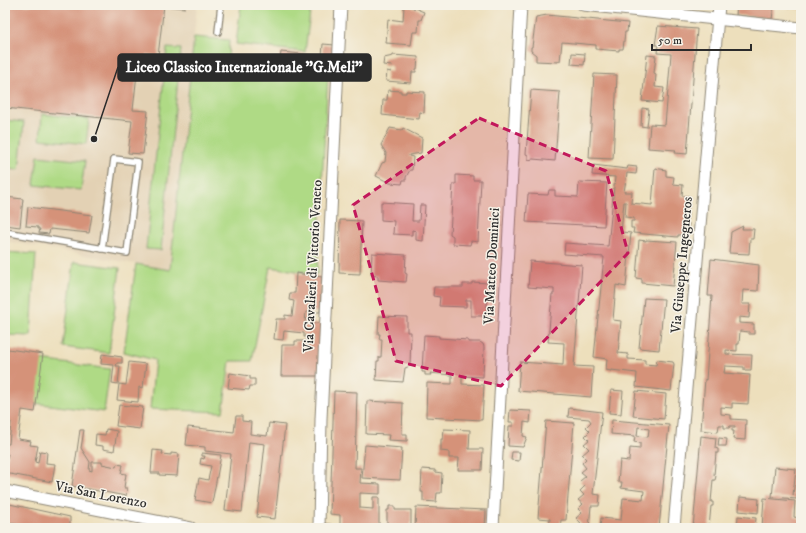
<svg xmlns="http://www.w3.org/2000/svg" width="806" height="533" viewBox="0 0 806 533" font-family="'IM FELL DW Pica',serif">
<rect width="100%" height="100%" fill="#f7f3e8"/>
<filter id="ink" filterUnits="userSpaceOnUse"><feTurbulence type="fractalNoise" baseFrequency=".025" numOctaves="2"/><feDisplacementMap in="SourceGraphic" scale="8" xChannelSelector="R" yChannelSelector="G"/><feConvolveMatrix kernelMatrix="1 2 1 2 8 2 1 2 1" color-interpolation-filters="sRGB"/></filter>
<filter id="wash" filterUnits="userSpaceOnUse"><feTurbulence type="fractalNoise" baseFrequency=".012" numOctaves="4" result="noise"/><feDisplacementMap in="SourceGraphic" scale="16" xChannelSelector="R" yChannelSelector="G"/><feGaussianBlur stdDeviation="0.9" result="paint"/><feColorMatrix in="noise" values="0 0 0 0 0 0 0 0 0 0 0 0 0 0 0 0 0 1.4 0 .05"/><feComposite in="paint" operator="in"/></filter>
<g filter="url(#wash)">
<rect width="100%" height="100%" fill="#eddfbc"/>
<!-- built -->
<path fill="#e3d1b4" d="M5 5H197L170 270 5 241Z"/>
<!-- green -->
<g fill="#afda85" stroke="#6d8258">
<path d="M241 5H311L305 52 236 44Z"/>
<path d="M194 37 229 40 228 62 328 75 317 274 270 267 252 361H230L223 412 150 409 155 360 124 352 136 264 170 270Z"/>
<path d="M167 48 181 49 161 250 146 249Z"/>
<path d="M42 114 89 119 86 144 40 139Z"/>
<path d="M5 120 24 122 19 170 5 169Z"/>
<path d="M38 156 85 161 81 190 34 185Z"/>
<path d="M5 252 36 254 31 336 5 335Z"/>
<path d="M74 262 120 268 109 353 63 347Z"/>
<path d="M40 360 110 369 104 412 34 403Z"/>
</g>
<g id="blocks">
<!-- building -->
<g fill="#d59279" fill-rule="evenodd">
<path d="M5 5H164L158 56 146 54 145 67 138 65 133 110 148 111 143 154 128 153 132 121 5 108Z"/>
<path d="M164 5H185V8L164 6Z"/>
<path d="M737 5H774L772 19 736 15Z"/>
<path d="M785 5H801V9L784 7Z"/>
<path d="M404 6 413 7V8L419 9V10L424 12 421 20H419L418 32H413L411 45 386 43 388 19 403 21Z"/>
<path d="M547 15 628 23 627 32H625L623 49H619V51L596 49V45L562 42 560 61H558V62L536 61V55L531 51V47H532L536 17Z"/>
<path d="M658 26 697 29 687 154 675 153 676 150 648 148 650 124 665 125 671 54 657 53 658 45H655Z"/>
<path d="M323 44 335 45 332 65 321 63 320 65 280 59 281 52 322 56Z"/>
<path d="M572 53 585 54 584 65 571 64Z"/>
<path d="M393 55 418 57 417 69H416V72H412L411 83 386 81 387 71 391 72 392 66 383 65 384 58 393 56Z"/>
<path d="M647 55 656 56 654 73 656 74 655 87 664 88 662 103 642 101Z"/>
<path d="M594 74 617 75 613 159 589 158Z"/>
<path d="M388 90 401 91V93H406V91L425 92 424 113 420 112 419 119 382 115 383 100H387Z"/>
<path d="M531 90 560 92 555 161 533 159 528 160V155L526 154Z"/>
<path d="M642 108 649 109 647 127 641 126Z"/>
<path d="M390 128 402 130 403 128 422 138 421 153 409 155V156L413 157 412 170H410L406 177V180H403L402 184 390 183 376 176 382 163 385 162 386 153 381 145Z"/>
<path d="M593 165 627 169 628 166 637 167 636 174 627 173 624 192H632L631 203 652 205 655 168 666 170V176L674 177 673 184 683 185 682 196H690L687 223H689L688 235H678V237L633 233 634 228H631V221H634V218L625 217 626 202H624L621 232 631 233 626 287 616 285 613 320 621 321 618 353 628 354V359L645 360V364L656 365 657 360 673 362 674 364 671 391 636 387 637 373 611 370V371L606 370 607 359 594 357 604 257 564 254 565 243 608 246 615 177 592 175Z"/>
<path d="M456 175 473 176V180H481L478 242 471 241 470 245 453 244V236L450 234 453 184H456Z"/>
<path d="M579 182 607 183 604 226 526 222 528 194 548 195 549 190H555V196L578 197Z"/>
<path d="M5 197 23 199 20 227 5 225Z"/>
<path d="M381 202 413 204 412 221H419L420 205H425L423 241 416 240V231L412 230V235L393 234 394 221 381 220Z"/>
<path d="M28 207 92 215 89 233 50 229 49 234 39 233 40 229H38V227L26 226Z"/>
<path d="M340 220 362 221 360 274 339 273Z"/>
<path d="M743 226 742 229H754L753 239H750L749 254 729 253 731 232Z"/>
<path d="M639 240 646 241V240L677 242 673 286 642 283V279L636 278Z"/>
<path d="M372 253 406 255 405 273 407 274 406 282 378 280V276L371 275Z"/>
<path d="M711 259 759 265 758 291 743 290 742 304H750L749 318 739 317V323L754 324V334H749V332L740 331 739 344H737V351L726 350V354L752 355 751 370H744V367L725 366 724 373 750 375 748 404 732 403V408L721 407V414L731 415V419L746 420 745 440 733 439 734 431H732V428H735V426H730L729 428H724V425H719L718 432 701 430 705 379 706 380 712 296H708Z"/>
<path d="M530 261 582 265 574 366 593 367 591 397 518 391 520 362 563 365 564 343 548 342 552 294H554V289L528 287Z"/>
<path d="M296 273 322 277 320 312H306L305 323H323L322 376H281L282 345H295V341H313V337H304V333L284 331 283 340 274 339 276 319H285V315L292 316 294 301 289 300 290 293H295Z"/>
<path d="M472 282 489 283 486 316H471V300H466V307L439 306 440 297 433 296 434 287H463V284H472Z"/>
<path d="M644 298 664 299 659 350 639 348Z"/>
<path d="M379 316 407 317V332H411L410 366 405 368 403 382 376 380 377 361H379V357H381L382 339H379L380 334H378Z"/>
<path d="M424 335 439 336V338L468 340V342H480L483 344 484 347 483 377 462 376V384L484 385 482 420 426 417 427 383 452 384V375L430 373 431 375H425V372H422Z"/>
<path d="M8 349 43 354 35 412 22 410 18 439 31 441 30 445 38 446 35 462 38 463 40 451 47 452 46 463 55 464 52 482 5 473V464L8 454H5V444H9L11 422 5 421V364Z"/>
<path d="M102 354 122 357V363H117L116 366H120L118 384 112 383 114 365 101 364Z"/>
<path d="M129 362 146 364 143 388 139 387 138 402 117 400 119 384 126 385Z"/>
<path d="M230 373 250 376V379H255V386H250L249 390 228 388Z"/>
<path d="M611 390 623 391 621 414 609 413Z"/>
<path d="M334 391 357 392 355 468H361L360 483 380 484V494L360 493V508L373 509V497H379V528H324V523L340 526V515L330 514Z"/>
<path d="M636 391 666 394 664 419 633 416Z"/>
<path d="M367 401 403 403 402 434H407V441L388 440 389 435 366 434Z"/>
<path d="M119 405 143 407 140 429 116 426Z"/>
<path d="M569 408 602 412 593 494 600 495 599 506H591L589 528H576L581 523 576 518 582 513 578 509 583 504 578 500 584 495 580 491 585 486 580 481 586 476 581 472 586 468 582 463 586 459 582 455 589 449 584 444 589 440 585 436 590 431 586 427 591 422 589 419 568 417Z"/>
<path d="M510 410 531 411 530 423 524 422 523 436 527 437 523 447 508 446 509 426H513V422H509Z"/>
<path d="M236 416H242V421L251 422 250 434 267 436 269 423 285 425 275 519 257 517 265 444 249 442 242 512 225 510 231 454 205 451V447L186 445 188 427 234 432Z"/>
<path d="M612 420 669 425 659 528H600L601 518 621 520 623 498 643 500 644 491 621 488 622 482H618L620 460 629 461 630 448 640 449V443L634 442 635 436 611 434ZM638 427 649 429 648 437 637 436Z"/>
<path d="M546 421 574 423 566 520H561L560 528H549L550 519 538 518Z"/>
<path d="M106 429 117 431 114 451 103 449V446L95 445 96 434 105 435Z"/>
<path d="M444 429 470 430 469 449H483L482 470H458L459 458H449V452L441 451V439H443Z"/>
<path d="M80 430H84L81 448 90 462 89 470 92 471V462H102V464L116 467 117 464 123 465 121 473 126 474 124 488H127L126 496 72 486Z"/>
<path d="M701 436 716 438 715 448 718 449V453H716L714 475 716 476 715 480H713L711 502H713V506H711L709 528H693Z"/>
<path d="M719 438 727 439 726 446H718Z"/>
<path d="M365 445 402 448 400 480 362 478Z"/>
<path d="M153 450 163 451 162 454 171 455V453L179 454 177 476 159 475V473H151Z"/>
<path d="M512 452H520L519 461 511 460Z"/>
<path d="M202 453 221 455 212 503 195 500 199 478 208 480 211 466 200 464 201 458 204 459 205 456H202Z"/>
<path d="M775 467 796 469 793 495 798 496 797 499 772 497Z"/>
<path d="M422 469 435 470V472L442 473 441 493H437L436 502 423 501V492H421Z"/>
<path d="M740 497 759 499 758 513 739 511Z"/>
<path d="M764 498 795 501 794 517 799 518V520H801V528H762Z"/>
<path d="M5 503 70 517V528H34L5 522Z"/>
<path d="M389 506H395V510H411V528H387V510H389Z"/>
<path d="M416 507 486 510 485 528H415Z"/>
<path d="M738 516 756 518 755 528H737Z"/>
</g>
</g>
</g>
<g filter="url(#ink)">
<use href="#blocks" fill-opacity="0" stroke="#8c8574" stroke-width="1"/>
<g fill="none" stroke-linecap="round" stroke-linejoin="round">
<defs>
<g id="service">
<path d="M218 32 221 5"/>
<path d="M5 232 127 253 138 162 114 159 102 249"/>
</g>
<g id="minor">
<path d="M583 5 801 28"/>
<path d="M5 491 191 528"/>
<path d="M319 528 321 419 341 5"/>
<path d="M493 528 521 5"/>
<path d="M674 528 719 5"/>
</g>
</defs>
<!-- service casing -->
<use href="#service" stroke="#8c8574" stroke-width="8"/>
<!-- minor casing -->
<use href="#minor" stroke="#8c8574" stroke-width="13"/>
<!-- service -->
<use href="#service" stroke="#fff" stroke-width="5.5"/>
<!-- minor -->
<use href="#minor" stroke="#fff" stroke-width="11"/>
</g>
</g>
<!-- marked area -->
<path fill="#c2185b" fill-opacity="0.2" stroke="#c2185b" stroke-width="3" stroke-dasharray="8 5" stroke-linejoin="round" d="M479 118 606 171 628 253 501 386 396 361 353 205Z"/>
<g text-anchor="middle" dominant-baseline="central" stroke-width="3" stroke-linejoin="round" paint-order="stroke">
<!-- street labels -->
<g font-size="14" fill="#2b2b2b" stroke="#f7f3e8">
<text transform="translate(682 265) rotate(-85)">Via Giuseppe Ingegneros</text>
<text transform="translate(313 266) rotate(-87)">Via Cavalieri di Vittorio Veneto</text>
<text transform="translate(492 266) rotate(-87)">Via Matteo Dominici</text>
<text transform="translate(101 495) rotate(11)">Via San Lorenzo</text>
</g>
</g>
<!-- callouts -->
<path fill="none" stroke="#2b2b2b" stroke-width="1.5" d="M94 139L118 67"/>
<circle fill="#2b2b2b" stroke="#f7f3e8" stroke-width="1.5" cx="94" cy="139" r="4"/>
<rect fill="#2b2b2b" stroke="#2b2b2b" stroke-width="1.5" x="118" y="54" width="253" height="27" rx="4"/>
<g font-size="15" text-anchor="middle" font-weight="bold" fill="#fff">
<text x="244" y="72">Liceo Classico Internazionale "G.Meli"</text>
</g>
<!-- margin -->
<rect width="806" height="533" fill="none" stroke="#f7f3e8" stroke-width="20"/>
<!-- scale -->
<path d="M652 44v6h99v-6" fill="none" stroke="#2b2b2b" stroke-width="2"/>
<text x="658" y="44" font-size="12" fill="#2b2b2b" stroke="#f7f3e8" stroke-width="3" paint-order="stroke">50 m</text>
</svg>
